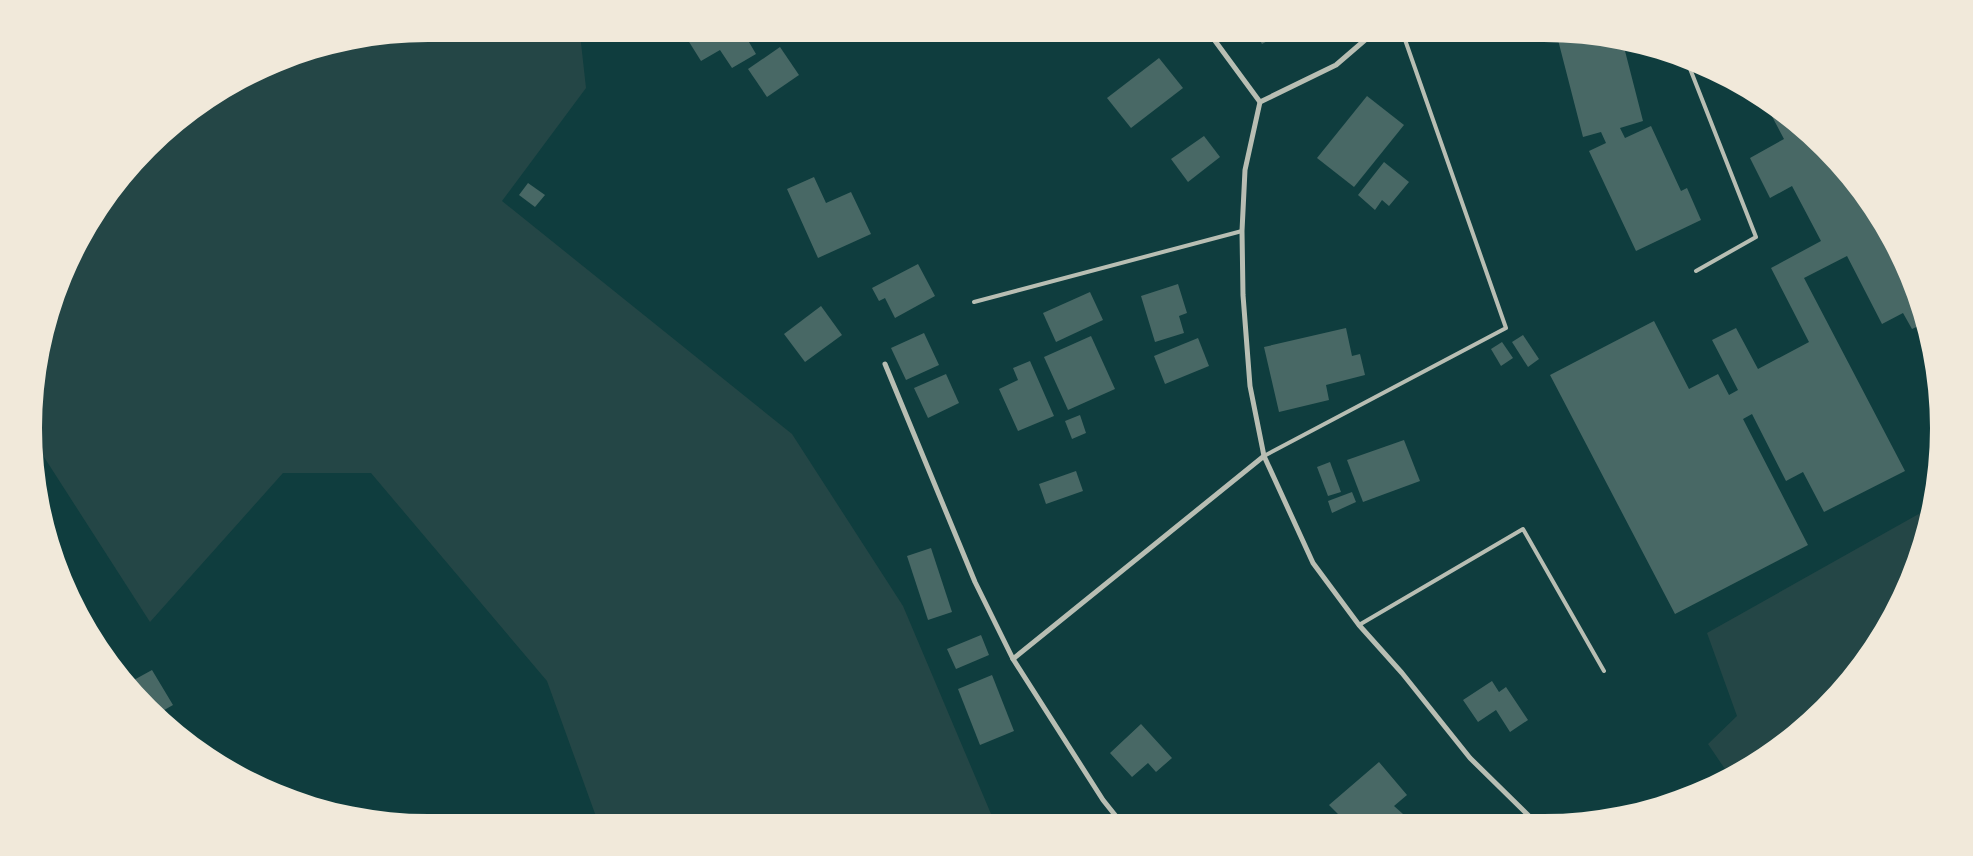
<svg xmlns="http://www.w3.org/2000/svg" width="1973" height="856" viewBox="0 0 1973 856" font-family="'Roboto Serif',serif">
<rect width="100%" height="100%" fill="#0f3d3e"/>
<!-- green -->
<g fill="#244646">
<path d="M428 34H580L586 88 502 201 792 434 903 606 994 821 598 822 547 681 371 473H283L150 622 35 443 34 428 41 351 87 231 168 131 231 87 301 55Z"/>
<path d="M1930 504 1918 555 1873 647 1805 725 1729 775 1708 744 1737 716 1707 633 1924 511Z"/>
</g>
<!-- building -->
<g fill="#486865">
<path d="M691 34H751L746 37 756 54 732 68 720 50 701 61 686 37Z"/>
<path d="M1014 34H1031L1018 41Z"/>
<path d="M1256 34H1280L1262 44Z"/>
<path d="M1557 36 1624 47 1643 121 1620 128 1625 138 1651 126 1681 191 1687 188 1701 220 1636 251 1589 151 1606 143 1601 132 1583 137Z"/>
<path d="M780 47 799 75 767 97 748 69Z"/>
<path d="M1159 58 1183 88 1131 128 1107 98Z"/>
<path d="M1367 96 1404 125 1354 187 1317 158Z"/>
<path d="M1765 103 1805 132 1858 188 1899 254 1925 323 1912 329 1903 313 1882 324 1847 256 1804 278 1905 471 1824 512 1803 472 1786 481 1752 414 1743 419 1808 545 1675 614 1550 375 1654 321 1689 389 1718 374 1729 395 1738 390 1712 340 1736 328 1758 369 1809 342 1771 268 1821 241 1792 186 1770 198 1750 158 1784 139Z"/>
<path d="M1204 136 1220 157 1188 182 1171 159Z"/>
<path d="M1384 162 1409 182 1389 206 1382 200 1375 210 1358 195Z"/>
<path d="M814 177 826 203 851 192 871 234 818 258 787 189Z"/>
<path d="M528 183 545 195 535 207 519 195Z"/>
<path d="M918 264 935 296 895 318 885 298 879 301 872 288Z"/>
<path d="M1178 284 1187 313 1179 316 1184 333 1155 342 1141 296Z"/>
<path d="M1090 292 1103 320 1056 342 1043 313Z"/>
<path d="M821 306 842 335 805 362 784 334Z"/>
<path d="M1346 328 1352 356 1360 354 1365 375 1326 385 1329 400 1279 412 1264 347Z"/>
<path d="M924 333 939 365 906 380 891 348Z"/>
<path d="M1523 335 1539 359 1528 367 1512 342Z"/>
<path d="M1091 336 1115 389 1068 410 1044 357Z"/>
<path d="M1198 338 1209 366 1165 384 1154 356Z"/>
<path d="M1502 342 1513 358 1501 366 1491 349Z"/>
<path d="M1030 361 1054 416 1018 431 999 389 1018 380 1013 368Z"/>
<path d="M946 374 959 403 928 418 914 388Z"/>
<path d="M1080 415 1086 433 1072 439 1065 421Z"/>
<path d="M1404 440 1420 481 1363 502 1347 460Z"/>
<path d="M1330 462 1341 492 1328 496 1317 467Z"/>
<path d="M1076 471 1083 491 1046 504 1039 484Z"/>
<path d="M1352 492 1356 502 1332 513 1328 501Z"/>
<path d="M931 548 952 612 928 620 907 556Z"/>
<path d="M981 635 989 655 956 669 947 649Z"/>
<path d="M152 670 173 705 159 713 151 701 149 702 132 681Z"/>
<path d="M992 675 1014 731 980 745 958 689Z"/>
<path d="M1492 681 1499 692 1506 687 1528 720 1510 732 1496 710 1478 722 1463 700Z"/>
<path d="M1141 724 1172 758 1156 772 1148 763 1132 777 1110 753Z"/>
<path d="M1379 762 1407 795 1394 806 1403 814 1397 819 1336 820 1340 816 1329 805Z"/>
</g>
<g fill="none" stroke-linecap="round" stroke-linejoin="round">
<!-- service -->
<g stroke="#b8beb3" stroke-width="4">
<path d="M1687 61 1756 237 1696 271"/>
<path d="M974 302 1242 231"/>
<path d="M1264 456 1506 328 1403 34"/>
<path d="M1359 625 1523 529 1604 671"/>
</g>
<!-- minor -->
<g stroke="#b8beb3" stroke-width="5">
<path d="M1210 34 1260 102 1245 170 1242 231 1243 295 1250 386 1264 456 1313 563 1359 625 1402 673 1470 758 1532 819"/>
<path d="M1260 102 1336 65 1372 34"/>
<path d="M885 364 975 582 1013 659 1103 800 1119 820"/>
<path d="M1013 659 1264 456"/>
</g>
</g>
<!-- crop -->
<path d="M0 0H1973V856H0ZM428 42H1544A386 386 0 0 1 1930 428V428A386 386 0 0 1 1544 814H428A386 386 0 0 1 42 428V428A386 386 0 0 1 428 42Z" fill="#f1e9da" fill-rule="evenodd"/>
</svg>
